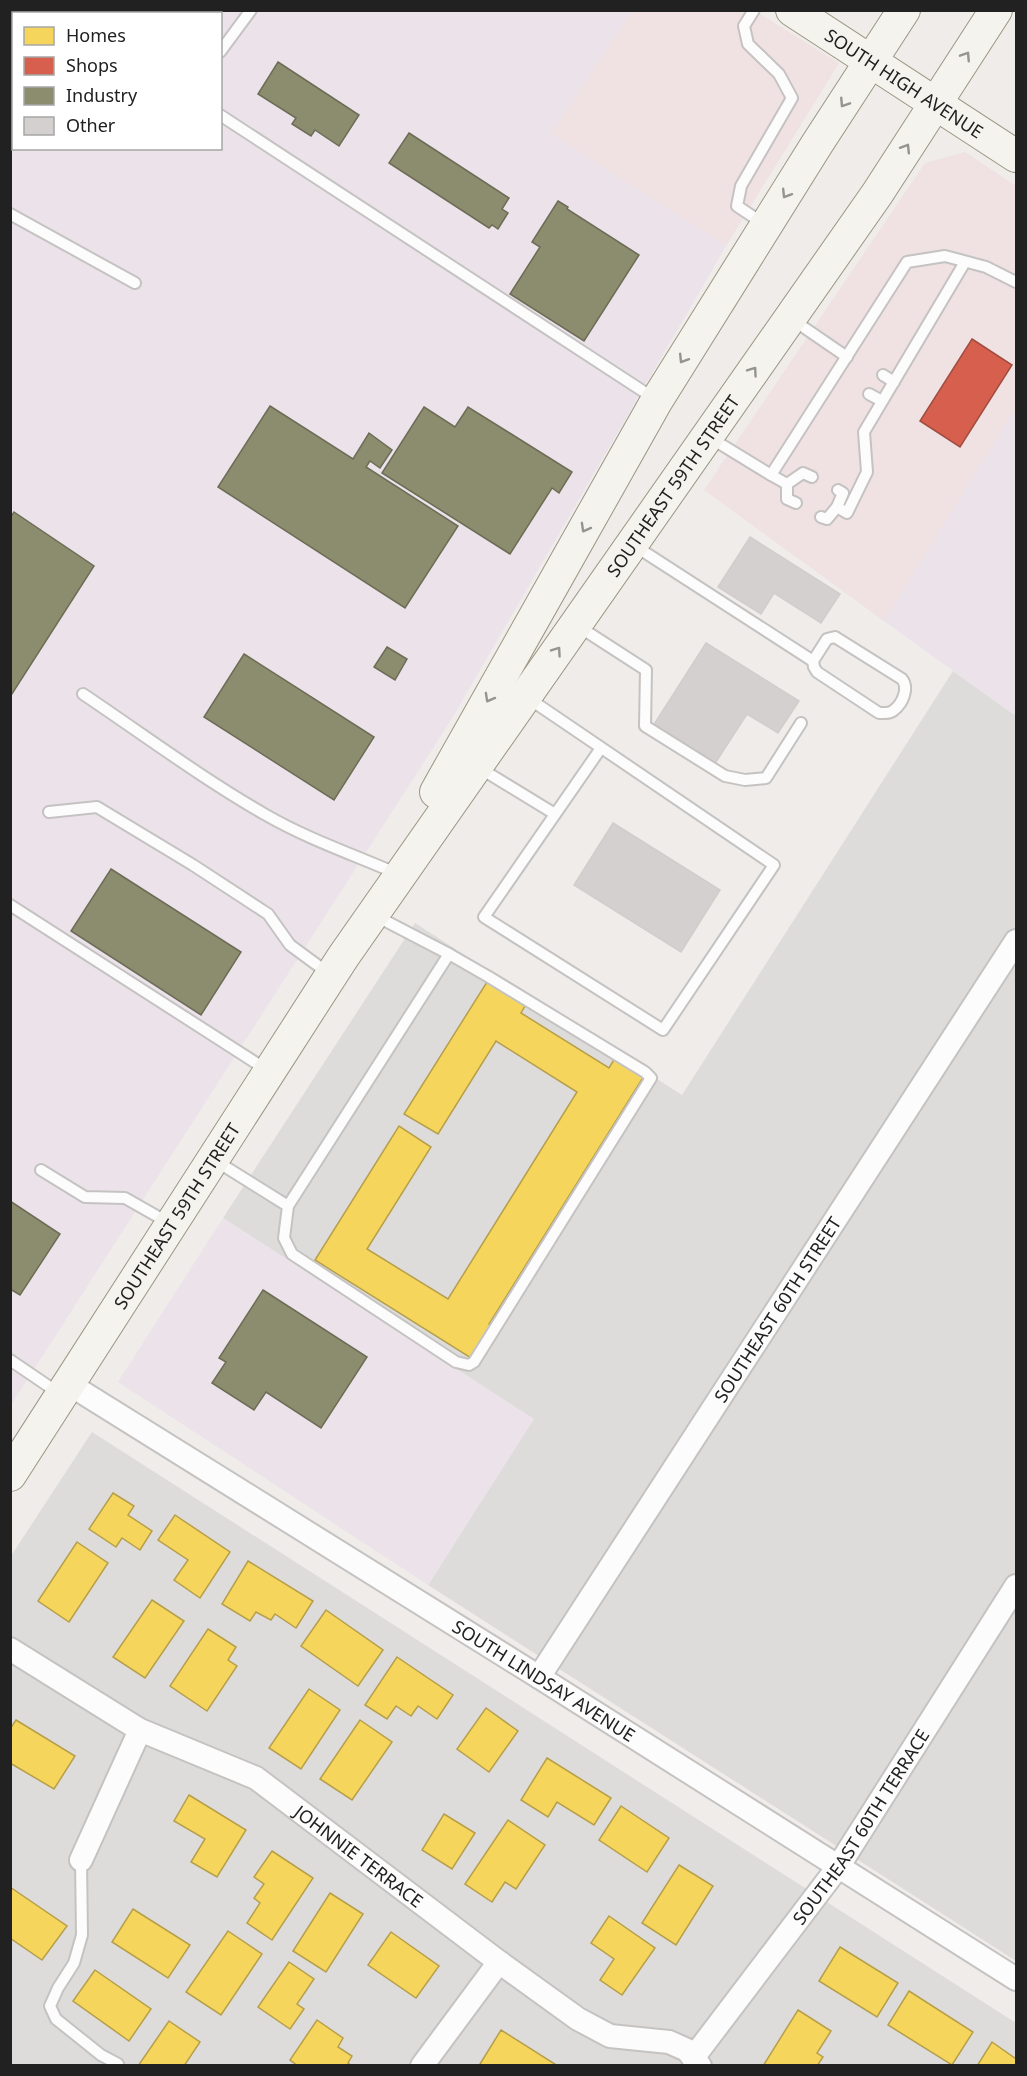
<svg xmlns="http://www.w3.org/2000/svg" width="1027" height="2076" viewBox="0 0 1027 2076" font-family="'Noto Sans',sans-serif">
<rect width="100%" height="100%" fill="#efecea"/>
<!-- residential -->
<g fill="#dedcdb">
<path d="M953 671 1016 716V1961L428 1585 533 1419 223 1218 415 923 682 1095Z"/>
<path d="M92 1432 1016 2023V2066H11V1556Z"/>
</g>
<!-- commercial -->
<g fill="#f0e1e2">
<path d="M632 11H755L839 63 726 246 551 134Z"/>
<path d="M965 152 1016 186V408L884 621 704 490 925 163Z"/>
</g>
<!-- industrial -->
<g fill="#ece2ea" fill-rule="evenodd">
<path d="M11 11H632L551 134 726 246 451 720 11 1405ZM14 14H220V148H14Z"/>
<path d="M1016 408V716L884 621Z"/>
<path d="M223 1218 534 1419 428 1585 118 1382Z"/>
</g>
<!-- homes -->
<g fill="#f6d55c" stroke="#b69f4a" stroke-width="1.5">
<path d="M487 982 525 1006 521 1013 609 1068 615 1058 644 1076 489 1324 492 1325 471 1358 315 1260 399 1126 431 1147 367 1249 448 1299 577 1092 496 1041 438 1134 404 1114Z"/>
<path d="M113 1493 134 1506 128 1515 152 1531 140 1550 122 1538 116 1547 89 1529Z"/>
<path d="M175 1515 230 1552 200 1598 174 1580 188 1560 158 1540Z"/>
<path d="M77 1542 108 1563 69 1622 38 1601Z"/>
<path d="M248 1561 313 1601 296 1628 275 1614 271 1620 256 1612 250 1621 222 1604Z"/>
<path d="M152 1600 184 1621 145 1678 113 1657Z"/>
<path d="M326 1610 383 1650 358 1686 301 1646Z"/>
<path d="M208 1629 236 1647 228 1660 237 1666 207 1711 170 1686Z"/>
<path d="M397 1657 453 1695 437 1719 418 1706 411 1716 396 1706 387 1719 365 1705Z"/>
<path d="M309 1689 340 1710 301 1769 269 1748Z"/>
<path d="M486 1708 518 1731 489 1772 457 1749Z"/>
<path d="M16 1720 75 1756 54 1789 10 1763V1729Z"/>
<path d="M360 1720 392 1742 352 1800 320 1779Z"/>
<path d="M547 1758 611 1798 594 1825 557 1802 548 1817 521 1800Z"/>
<path d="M189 1795 246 1830 217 1877 191 1862 205 1839 174 1821Z"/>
<path d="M621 1806 669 1838 647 1872 599 1840Z"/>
<path d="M444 1814 475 1833 452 1869 422 1850Z"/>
<path d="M508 1820 545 1845 516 1889 505 1882 492 1902 465 1884Z"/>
<path d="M272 1851 313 1878 272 1940 247 1923 260 1903 254 1898 264 1884 254 1877Z"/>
<path d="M679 1865 713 1886 676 1945 642 1923Z"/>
<path d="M10 1887 67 1926 42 1960 10 1938Z"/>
<path d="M330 1893 363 1914 326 1972 293 1951Z"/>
<path d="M133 1909 190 1945 168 1978 112 1942Z"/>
<path d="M609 1916 655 1948 622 1995 600 1980 614 1959 591 1943Z"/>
<path d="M228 1931 262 1954 221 2015 186 1992Z"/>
<path d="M391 1932 439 1966 416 1998 368 1965Z"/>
<path d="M840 1947 898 1983 877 2017 819 1981Z"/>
<path d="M289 1962 314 1979 297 2004 304 2009 290 2029 258 2007Z"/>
<path d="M95 1970 151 2009 129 2041 73 2001Z"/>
<path d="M909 1991 973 2032 952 2065 888 2025Z"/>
<path d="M798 2010 831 2031 817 2053 823 2057 817 2066H763Z"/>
<path d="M317 2020 343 2038 338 2047 352 2056 348 2063 352 2066H298L290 2060Z"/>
<path d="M169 2021 200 2042 184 2066H138Z"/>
<path d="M501 2030 558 2066H484L480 2064Z"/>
<path d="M992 2042 1016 2059V2066H977Z"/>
</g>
<!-- shops -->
<path fill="#d6604d" stroke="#a04d40" stroke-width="1.5" d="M972 339 1012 365 960 447 920 421Z"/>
<!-- industry -->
<g fill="#8c8c6e" stroke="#6c6c57" stroke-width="1.5">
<path d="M278 62 359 115 339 146 315 130 311 136 292 124 296 118 258 94Z"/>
<path d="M409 133 509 198 502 209 508 213 498 229 492 225 489 228 389 163Z"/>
<path d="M558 201 568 207 567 209 639 255 584 341 510 294 540 247 532 242Z"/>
<path d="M270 406 353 459 369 433 392 450 380 468 370 461 366 467 458 526 405 608 218 487Z"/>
<path d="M424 407 455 427 468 407 572 472 559 493 552 488 510 554 382 473Z"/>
<path d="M14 512 94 566 10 697V518Z"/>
<path d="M387 647 407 659 395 680 374 667Z"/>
<path d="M244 654 374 737 334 800 204 717Z"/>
<path d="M111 869 241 952 201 1015 71 931Z"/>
<path d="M10 1201 60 1234 20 1295 10 1289Z"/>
<path d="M263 1290 367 1357 321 1428 266 1392 254 1410 212 1383 226 1362 219 1358Z"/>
</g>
<!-- building -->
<g fill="#d4d0cf" stroke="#d2cdcb" stroke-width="1.5">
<path d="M750 537 840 594 821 623 774 593 761 614 718 587Z"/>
<path d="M706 643 799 701 778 733 747 714 714 765 653 726Z"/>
<path d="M613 823 720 890 681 952 574 885Z"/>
</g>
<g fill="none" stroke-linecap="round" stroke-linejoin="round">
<defs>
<g id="lane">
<path d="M60 10 64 14"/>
<path d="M754 10 744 26 748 44 779 74 792 98 741 186 737 206 764 224"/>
<path d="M220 52 251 10"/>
<path d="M220 115 655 399"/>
<path d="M10 214 135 283"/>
<path d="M793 320 847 357"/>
<path d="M883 375 894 382"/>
<path d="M869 394 882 401"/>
<path d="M709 437 771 475 907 262 945 256 986 267 1016 282"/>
<path d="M771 475 787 484V499L796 503"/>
<path d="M787 484 803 473 812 477"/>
<path d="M837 507 847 513 867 472 864 432 965 262"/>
<path d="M821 517 827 519 837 507 843 493 838 490"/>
<path d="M635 546 813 661 814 667 817 672 879 713C884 713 890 714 894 710 903 703 909 688 902 679L835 637 827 639 813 661"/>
<path d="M578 626 646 670 645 726 725 776 745 780 766 778 801 723"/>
<path d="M83 694C144 735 203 779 266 815 306 838 349 853 391 871"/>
<path d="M528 698 774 865 663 1030 484 917 601 748"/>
<path d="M478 767 555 814"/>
<path d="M49 812 97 807 193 865 268 914 290 945 328 973"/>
<path d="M10 905 267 1070"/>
<path d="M216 1161 288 1206 284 1238 292 1254 456 1362 469 1365 474 1362 651 1078 645 1072 489 977 449 954 374 915"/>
<path d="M41 1170 85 1197 125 1198 169 1223"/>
<path d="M288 1206 449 954"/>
<path d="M10 1360 60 1394"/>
<path d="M81 1860 82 1935 74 1963 58 1988 50 2006 56 2019 101 2055 118 2064"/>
</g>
<g id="street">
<path id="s1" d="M69 1384 539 1677 1016 1979"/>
<path id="s2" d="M10 1649 140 1730 256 1778 499 1962 578 2019 610 2036 669 2042 687 2050 700 2066"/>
<path id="s3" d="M539 1677 1016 941"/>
<path d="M81 1860 140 1730"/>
<path id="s4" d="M693 2058 838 1867 1016 1586"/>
<path d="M422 2066 499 1962"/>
</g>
<g id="secondary">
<path id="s5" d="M792 10 1016 156"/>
<path d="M436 792 657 400 817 144 904 10"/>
<path id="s6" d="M10 1475 343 957 877 194 996 10"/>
</g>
</defs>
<!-- lane casing -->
<use href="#lane" stroke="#c5c3c2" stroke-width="14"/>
<!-- street casing -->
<use href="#street" stroke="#c5c3c2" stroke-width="26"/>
<!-- secondary casing -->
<use href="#secondary" stroke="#9a9682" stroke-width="34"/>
<!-- lane -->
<use href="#lane" stroke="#fdfcfc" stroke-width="10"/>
<!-- street -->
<use href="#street" stroke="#fdfcfc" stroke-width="22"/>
<!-- secondary -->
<use href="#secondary" stroke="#f4f3ed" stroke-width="32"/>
</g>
<!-- one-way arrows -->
<defs><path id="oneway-chevron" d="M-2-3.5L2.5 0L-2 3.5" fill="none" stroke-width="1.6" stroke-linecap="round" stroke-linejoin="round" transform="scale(1.5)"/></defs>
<g stroke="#959491">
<use href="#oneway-chevron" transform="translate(966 56) rotate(-57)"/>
<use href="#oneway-chevron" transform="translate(844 103) rotate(123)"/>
<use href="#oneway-chevron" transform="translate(906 148) rotate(-58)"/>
<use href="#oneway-chevron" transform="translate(786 194) rotate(122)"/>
<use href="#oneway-chevron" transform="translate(683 359) rotate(122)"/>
<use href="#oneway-chevron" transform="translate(753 371) rotate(-55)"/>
<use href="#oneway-chevron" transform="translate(585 528) rotate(119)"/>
<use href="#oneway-chevron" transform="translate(557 651) rotate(-55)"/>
<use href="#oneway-chevron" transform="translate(489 698) rotate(119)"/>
</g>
<g text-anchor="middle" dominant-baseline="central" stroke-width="6" stroke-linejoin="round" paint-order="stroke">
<!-- street labels -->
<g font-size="18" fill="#212121" stroke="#fff">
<text stroke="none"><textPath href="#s5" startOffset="134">SOUTH HIGH AVENUE</textPath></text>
<text stroke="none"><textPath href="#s6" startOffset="1191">SOUTHEAST 59TH STREET</textPath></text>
<text stroke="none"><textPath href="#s6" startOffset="308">SOUTHEAST 59TH STREET</textPath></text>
<text stroke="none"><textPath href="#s3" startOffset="438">SOUTHEAST 60TH STREET</textPath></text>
<text stroke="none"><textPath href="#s1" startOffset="560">SOUTH LINDSAY AVENUE</textPath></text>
<text stroke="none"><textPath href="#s4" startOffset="286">SOUTHEAST 60TH TERRACE</textPath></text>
<text stroke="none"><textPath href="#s2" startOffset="408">JOHNNIE TERRACE</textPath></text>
</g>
</g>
<!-- border -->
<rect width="1027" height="2076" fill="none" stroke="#212121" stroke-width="24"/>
<!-- legend -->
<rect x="12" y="12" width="210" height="138" fill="#ffffff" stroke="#a6a6a6" stroke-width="1.5"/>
<rect x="24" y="27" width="30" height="18" fill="#f6d55c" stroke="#a6a6a6" stroke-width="1.5"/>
<text x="66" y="42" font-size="18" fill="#212121">Homes</text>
<rect x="24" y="57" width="30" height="18" fill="#d6604d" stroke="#a6a6a6" stroke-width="1.5"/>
<text x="66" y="72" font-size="18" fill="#212121">Shops</text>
<rect x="24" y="87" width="30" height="18" fill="#8c8c6e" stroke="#a6a6a6" stroke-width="1.5"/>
<text x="66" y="102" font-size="18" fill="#212121">Industry</text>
<rect x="24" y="117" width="30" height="18" fill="#d4d0cf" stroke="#a6a6a6" stroke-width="1.5"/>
<text x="66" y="132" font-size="18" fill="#212121">Other</text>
</svg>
